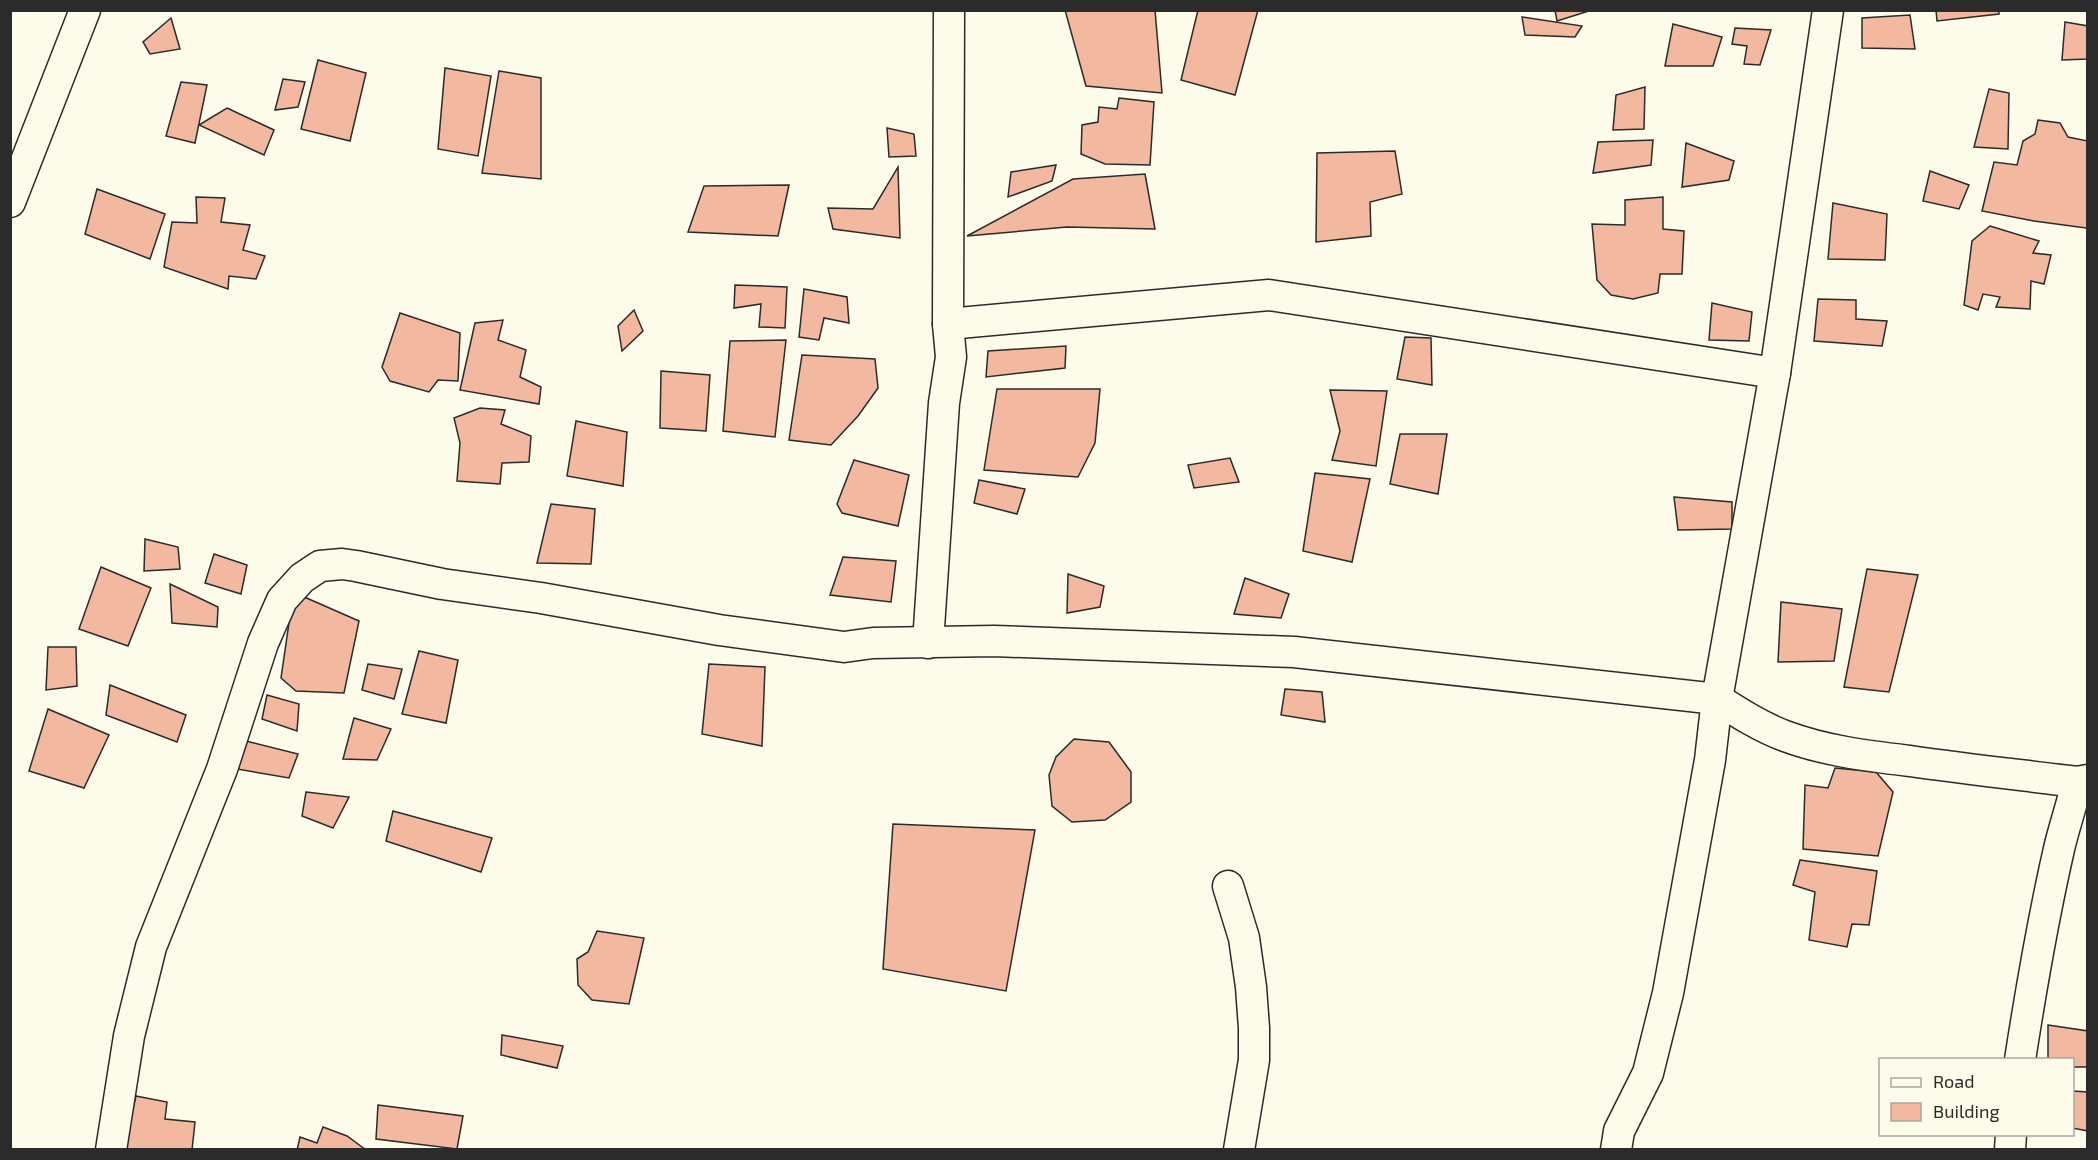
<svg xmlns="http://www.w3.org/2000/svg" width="2098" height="1160" viewBox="0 0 2098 1160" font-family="'Exo 2',sans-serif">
<rect width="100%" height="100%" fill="#fdfbea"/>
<!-- building -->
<g fill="#f2b8a0" stroke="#2b2b2b" stroke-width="1.5">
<path d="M1065 10H1155L1162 93 1086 86Z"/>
<path d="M1198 10H1258L1235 95 1181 80Z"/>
<path d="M1555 10H1592L1557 21Z"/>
<path d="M1936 10H1999V14L1937 21Z"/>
<path d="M1910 15 1915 49 1862 48V18Z"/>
<path d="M1522 17 1582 26 1575 37 1525 35Z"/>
<path d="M171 18 180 49 150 54 143 42Z"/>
<path d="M2065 22 2088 26V59L2062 60Z"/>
<path d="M1673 24 1722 37 1713 66H1665Z"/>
<path d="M1735 28 1771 30 1760 65 1744 64 1747 46 1732 44Z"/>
<path d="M318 60 366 73 350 141 301 129Z"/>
<path d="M445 68 491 76 478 156 438 149Z"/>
<path d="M499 71 541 78V179L482 173Z"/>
<path d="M283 79 305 82 298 107 275 110Z"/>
<path d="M181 82 207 85 195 143 166 136Z"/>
<path d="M1645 87 1644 129 1613 130 1616 95Z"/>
<path d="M1989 89 2009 93 2008 149 1974 147Z"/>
<path d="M1119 98 1154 102 1150 165 1105 164 1081 154 1082 125 1098 122 1099 107 1117 109Z"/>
<path d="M227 108 274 130 264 155 199 125Z"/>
<path d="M2038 120 2060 123 2068 137 2088 141V226L2086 228 2034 221 1982 211 1994 162 2017 165 2023 141 2035 134Z"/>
<path d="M887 128 914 134 916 156 889 157Z"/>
<path d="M1653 140 1651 165 1593 173 1598 142Z"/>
<path d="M1686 143 1734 161 1729 180 1682 187Z"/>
<path d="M1395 151 1402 194 1370 202 1371 236 1316 242 1317 153Z"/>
<path d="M1056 165 1052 181 1008 197 1011 172Z"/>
<path d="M898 167 900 238 833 229 828 208 873 209Z"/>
<path d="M1930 171 1969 185 1959 209 1923 201Z"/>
<path d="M1145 174 1155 229 1067 227 967 236 1073 179Z"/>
<path d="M789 185 778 236 688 232 704 186Z"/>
<path d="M97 189 165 214 150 259 85 234Z"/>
<path d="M196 197 225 198 221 222 250 225 243 250 265 256 256 279 229 276 228 289 164 267 172 222 197 223Z"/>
<path d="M1663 197V229L1684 231 1682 274H1660L1658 293 1633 299 1611 295 1597 280 1592 224 1625 225V200Z"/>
<path d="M1833 203 1887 214 1885 260 1828 259Z"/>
<path d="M1990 226 2039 241 2033 253 2051 255 2044 284 2031 281 2030 309 1996 307 2000 297 1983 294 1978 310 1964 305 1972 241Z"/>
<path d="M735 285 787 287 785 328 759 327 761 304 734 308Z"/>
<path d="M804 289 847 297 849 323 824 318 819 340 799 337Z"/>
<path d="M1818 299 1856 300V319L1887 321 1882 346 1814 341Z"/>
<path d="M1712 303 1752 312 1749 341 1709 340Z"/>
<path d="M634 310 643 331 622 351 618 326Z"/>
<path d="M400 313 460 333 458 381 438 380 429 392 390 381 382 367Z"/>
<path d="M503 320 498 340 526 350 520 377 541 387 539 404 460 390 475 323Z"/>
<path d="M1405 337 1431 338 1432 385 1397 379Z"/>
<path d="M786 340 775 437 723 431 730 341Z"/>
<path d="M1066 346 1065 368 986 377 988 351Z"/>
<path d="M802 355 875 359 878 388 858 416 831 445 789 440Z"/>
<path d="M661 371 710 375 706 431 660 428Z"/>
<path d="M997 389H1100L1095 443 1078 477 984 470Z"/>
<path d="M1330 390 1387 391 1376 466 1332 460 1340 431Z"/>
<path d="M480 408 505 410 501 424 531 436 529 462 502 463 500 484 457 481 460 443 454 418Z"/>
<path d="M576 421 627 432 623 486 567 476Z"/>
<path d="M1400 434H1447L1438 494 1390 484Z"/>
<path d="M1230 458 1239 482 1194 488 1188 465Z"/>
<path d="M854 460 909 475 898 526 842 513 837 504Z"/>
<path d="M1315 473 1370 479 1352 562 1303 551Z"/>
<path d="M979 480 1025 489 1017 514 974 503Z"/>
<path d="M1674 497 1732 502V529L1678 530Z"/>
<path d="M551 504 595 509 591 564 537 563Z"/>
<path d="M145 539 178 547 180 569 144 571Z"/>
<path d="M214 554 247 565 241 594 205 583Z"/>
<path d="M843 557 896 561 891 602 830 595Z"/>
<path d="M101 567 151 588 128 646 79 629Z"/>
<path d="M1867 569 1918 575 1889 692 1844 687Z"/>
<path d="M1068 574 1104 586 1100 607 1067 613Z"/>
<path d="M1245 578 1289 594 1281 618 1234 614Z"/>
<path d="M170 584 218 607 217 627 172 623Z"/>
<path d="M302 596 359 621 344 693 296 691 281 678 290 616Z"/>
<path d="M1781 602 1842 609 1834 661 1778 662Z"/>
<path d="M48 647H76L77 686 46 690Z"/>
<path d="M419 651 458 660 446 723 402 714Z"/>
<path d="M368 664 402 669 394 699 362 690Z"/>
<path d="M709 664 765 667 762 746 702 734Z"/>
<path d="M110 685 186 715 177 742 106 715Z"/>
<path d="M1285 689 1322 692 1325 722 1281 715Z"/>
<path d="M267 695 299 704 297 731 262 719Z"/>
<path d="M48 709 109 735 84 788 29 771Z"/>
<path d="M354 718 391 729 377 760 343 759Z"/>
<path d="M1074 739 1109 742 1131 772V802L1105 820 1072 822 1052 806 1049 775 1056 757Z"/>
<path d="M242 740 298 754 289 778 231 768Z"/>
<path d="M1835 768 1876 772 1893 792 1878 856 1803 849 1805 785 1828 788Z"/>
<path d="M306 792 349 797 333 828 302 816Z"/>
<path d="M393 811 492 838 481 872 386 841Z"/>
<path d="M893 824 1035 830 1006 991 883 969Z"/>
<path d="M1800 860 1877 871 1869 925 1852 924 1847 947 1809 940 1815 892 1793 885Z"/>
<path d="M597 931 644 938 629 1004 592 1000 578 985 577 959 588 952Z"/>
<path d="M2048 1025 2088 1031V1067H2072V1060H2048Z"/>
<path d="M502 1035 563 1046 557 1068 501 1055Z"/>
<path d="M2072 1091 2088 1092V1131L2072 1128Z"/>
<path d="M136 1096 167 1102 165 1119 195 1122 192 1150H123Z"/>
<path d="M378 1105 463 1116 457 1149 376 1139Z"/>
<path d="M323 1127 347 1136 366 1150H297L300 1137 317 1143Z"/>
</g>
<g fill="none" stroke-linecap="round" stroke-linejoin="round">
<defs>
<g id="street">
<path d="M10 202 85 10"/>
<path d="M948 324 1269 295 1775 373"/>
<path d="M928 643 944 403 951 357 948 324 949 10"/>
<path d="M1228 886 1244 938 1251 987 1254 1028V1060L1239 1150"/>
<path d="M2020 1060C2031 989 2043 919 2059 849 2064 827 2072 805 2077 782"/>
<path d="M111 1150 129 1036 151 947 222 769 263 643 282 600 302 578 320 566 342 564 356 566 442 584 541 598 719 630 844 647 873 643 994 641 1294 652 1717 699C1739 713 1761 727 1785 736 1825 751 1868 756 1910 761 1965 769 2021 775 2077 782L2088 780"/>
<path d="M1616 1150 1619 1131 1648 1073 1668 993 1710 760 1717 699 1775 373 1828 10"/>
<path d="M2010 1150 2011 1134"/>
</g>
</defs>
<!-- street casing -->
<use href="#street" stroke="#2b2b2b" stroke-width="33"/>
<!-- street -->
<use href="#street" stroke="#fdfbea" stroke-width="30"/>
</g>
<!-- border -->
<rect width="2098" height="1160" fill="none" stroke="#2b2b2b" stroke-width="24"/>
<!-- legend -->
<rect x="1879" y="1058" width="195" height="78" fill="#fdfbea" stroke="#a9a89e" stroke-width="1.5"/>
<rect x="1891" y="1078" width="30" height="9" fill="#fdfbea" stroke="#a9a89e" stroke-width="1.5"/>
<text x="1933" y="1088" font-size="18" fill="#2b2b2b">Road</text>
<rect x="1891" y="1103" width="30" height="18" fill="#f2b8a0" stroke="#a9a89e" stroke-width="1.5"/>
<text x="1933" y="1118" font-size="18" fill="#2b2b2b">Building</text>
</svg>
